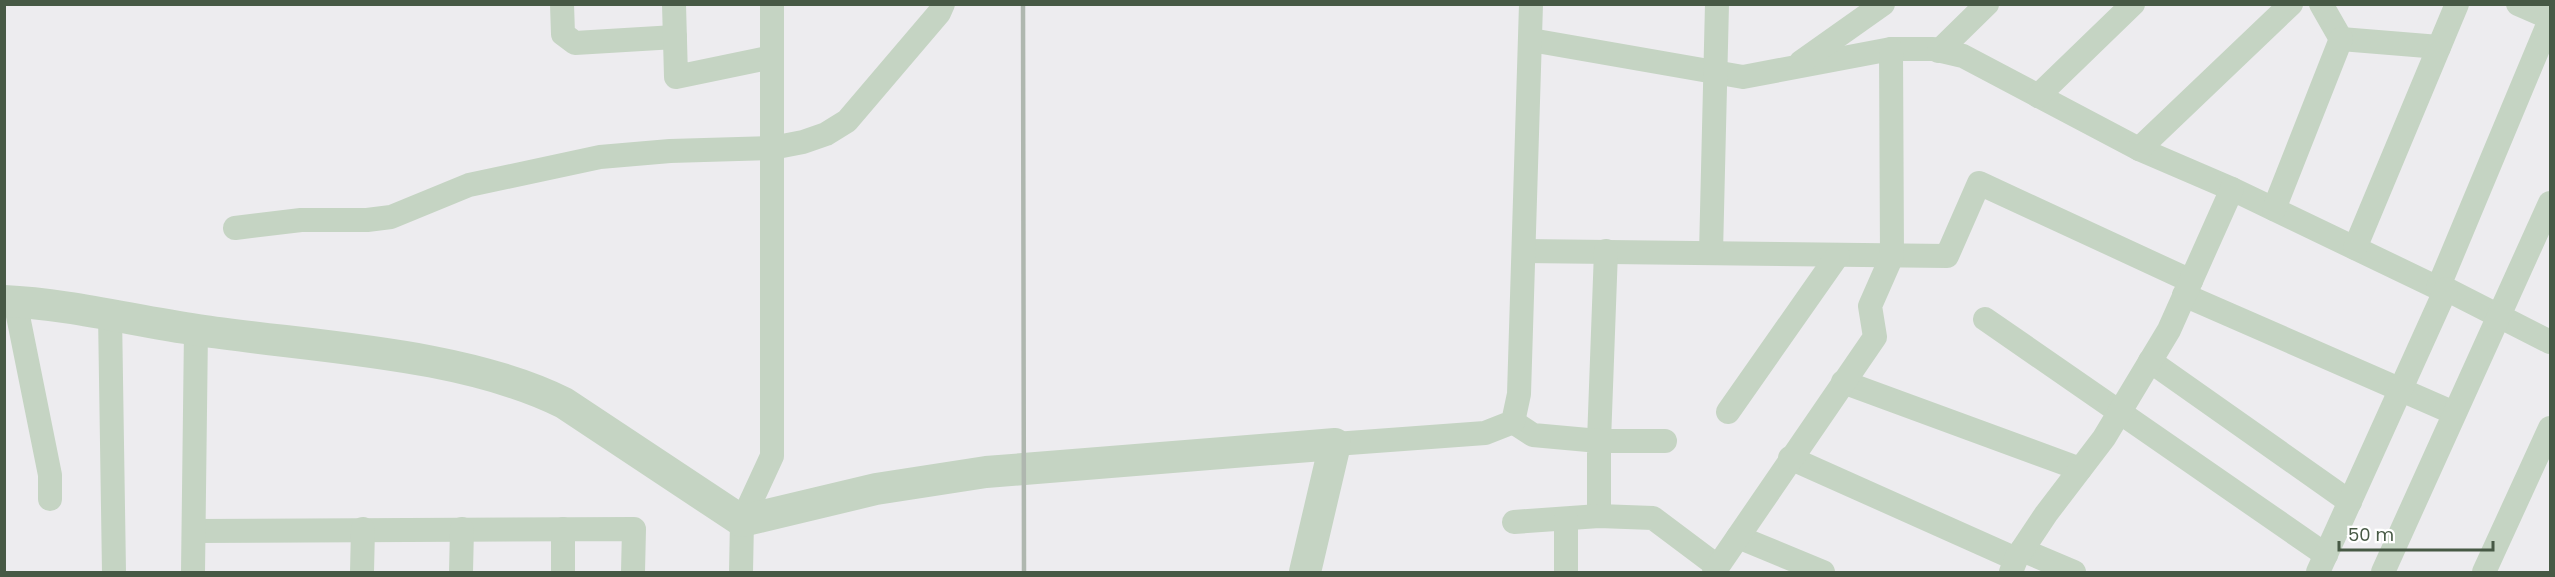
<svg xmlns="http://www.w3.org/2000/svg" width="2555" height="577" viewBox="0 0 2555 577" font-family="Poppins,sans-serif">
<rect width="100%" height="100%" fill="#edecef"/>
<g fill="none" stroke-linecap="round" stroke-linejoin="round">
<!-- minor -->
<g stroke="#c5d4c3" stroke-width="24">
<path d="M562 4 563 34 575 43 675 37"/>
<path d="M674 4 676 77 772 57"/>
<path d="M2321 4 2341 39"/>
<path d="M2518 4 2550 18"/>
<path d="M2341 39 2439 47"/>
<path d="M1531 40 1743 77 1891 49H1933L1963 56 2139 149 2232 189 2438 288 2446 289 2550 342"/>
<path d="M1939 51 1987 4"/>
<path d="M1801 62 1883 4"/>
<path d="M2038 96 2133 4"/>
<path d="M2139 149 2291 4"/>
<path d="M2274 209 2341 39"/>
<path d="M235 228 301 220H367L391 217 469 185 600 157 670 151 772 148 803 142 826 134 847 121 939 13 943 4"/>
<path d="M2355 248 2457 4"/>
<path d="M1524 251 1947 256 1979 183 2191 281"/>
<path d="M1606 251 1599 441H1665"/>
<path d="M1711 253 1717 4"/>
<path d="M2438 288 2550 20"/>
<path d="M2184 295 2454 413"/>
<path d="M15 301 50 475V499"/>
<path d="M110 314 114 572"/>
<path d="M1985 319 2326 555"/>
<path d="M2150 361 2350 502"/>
<path d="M1843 382 2080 469"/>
<path d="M1728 412 1838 255"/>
<path d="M1513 422 1533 435 1599 441V516"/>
<path d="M1335 444 1485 433 1513 422 1519 394 1531 4"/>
<path d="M1790 458 2016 559"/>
<path d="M1514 522 1599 516 1653 518 1717 566"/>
<path d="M563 529V572"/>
<path d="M195 531 634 529 633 572"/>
<path d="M1738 537 1823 572"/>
<path d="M2022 550 2074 572"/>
<path d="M193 572 196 330"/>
<path d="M362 572 363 529"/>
<path d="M461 572 462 529"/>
<path d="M741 572 742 521 772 456V4"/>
<path d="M1566 572V519"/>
<path d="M1714 572 1875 337 1870 306 1892 256 1891 49"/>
<path d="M2011 572 2016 559 2046 514 2104 438 2169 330 2232 189"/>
<path d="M2318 572 2446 289"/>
<path d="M2383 572 2550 203"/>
<path d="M2484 572 2550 428"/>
</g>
<!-- tertiary -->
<path stroke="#c5d4c3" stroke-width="32" d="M4 301C70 304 134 321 198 330 311 347 462 352 564 403L742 521 876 489 986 472 1335 444 1305 572"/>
<!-- rail -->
<path stroke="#afb7af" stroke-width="4.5" d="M1023 4 1024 572"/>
</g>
<!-- border -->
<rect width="2555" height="577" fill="none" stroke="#475945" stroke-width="12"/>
<!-- scale -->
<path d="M2339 541v9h154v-9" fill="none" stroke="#475945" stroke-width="3"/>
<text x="2348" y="541" font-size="18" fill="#475945" stroke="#ffffff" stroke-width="4.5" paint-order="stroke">50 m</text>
</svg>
